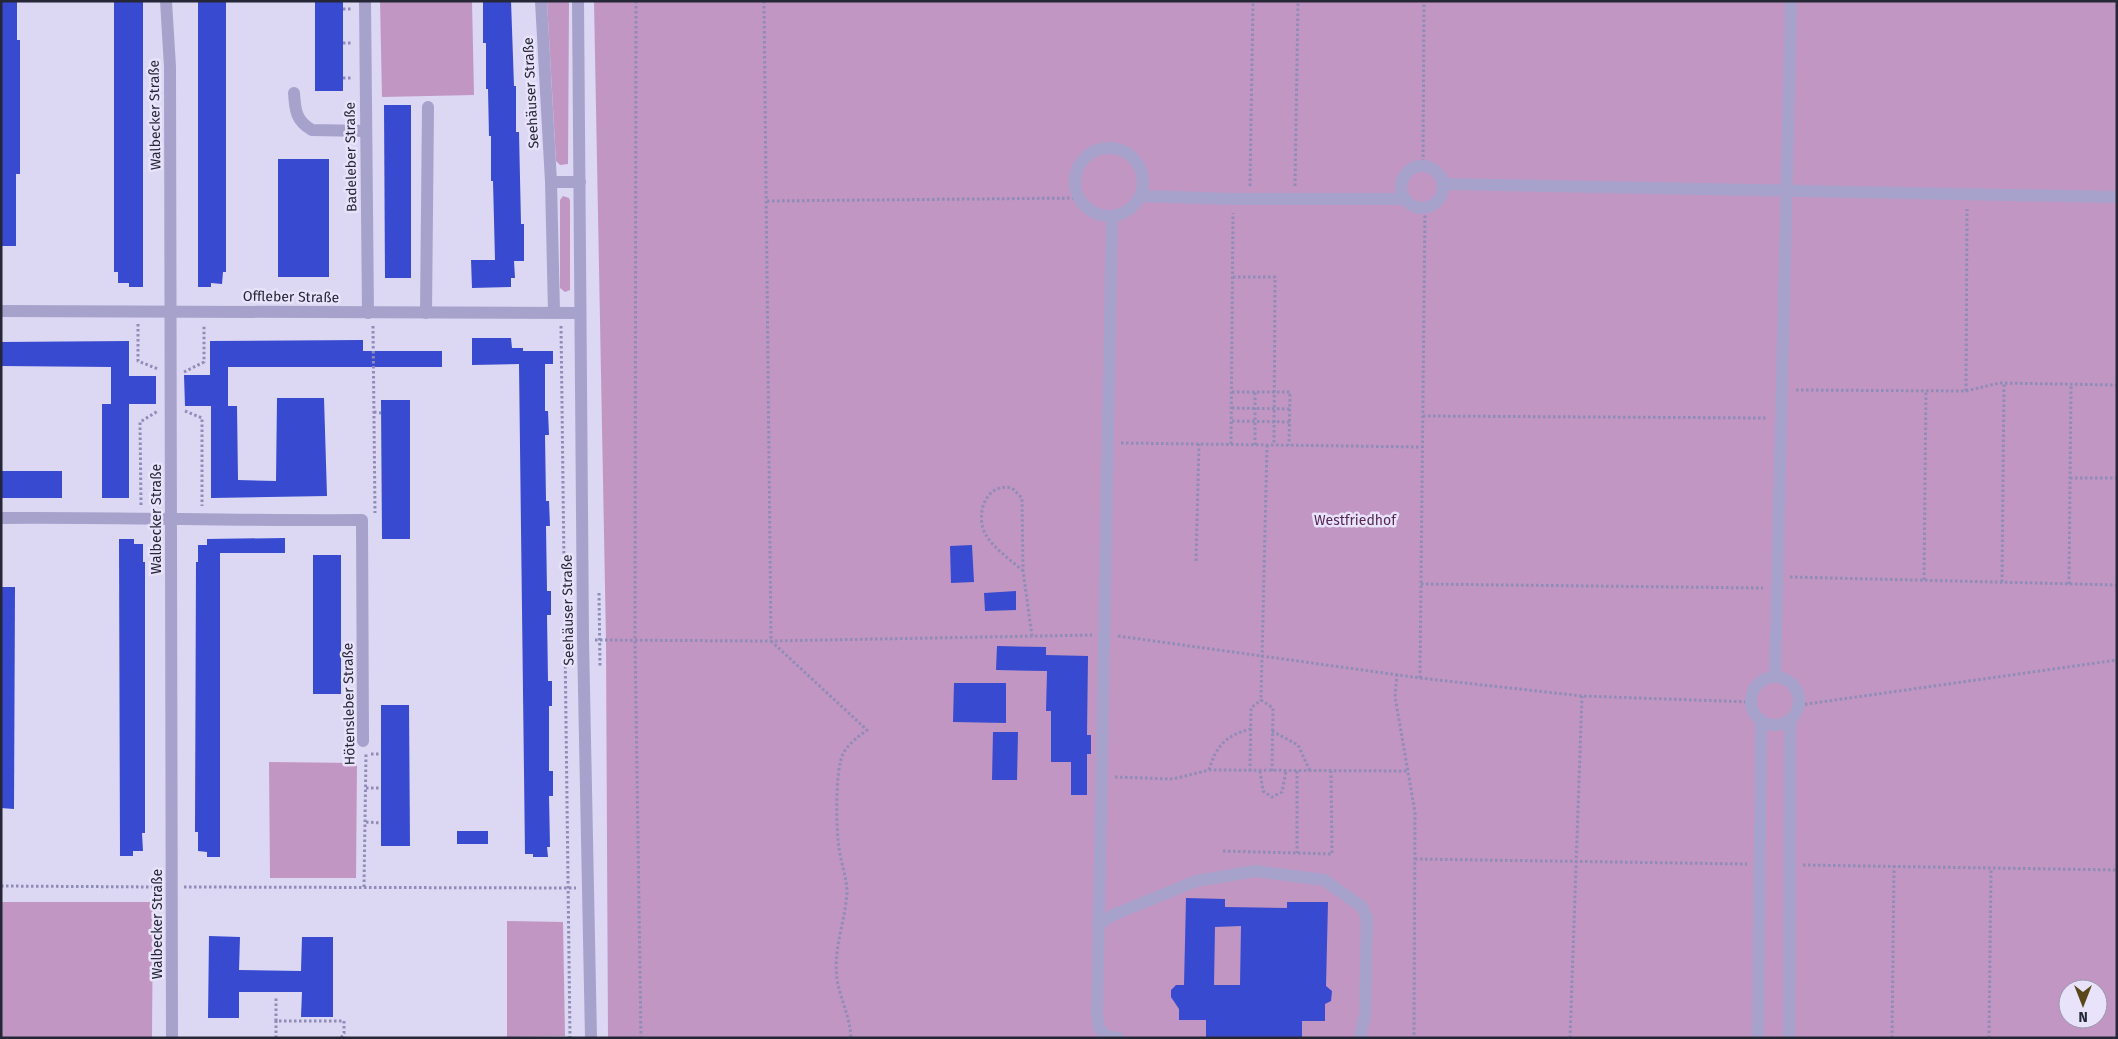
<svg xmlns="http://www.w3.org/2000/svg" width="2118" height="1039" viewBox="0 0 2118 1039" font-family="'Fira Sans',sans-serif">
<rect width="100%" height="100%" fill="#dcd7f3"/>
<!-- green -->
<g fill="#c296c3" fill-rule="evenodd">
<path d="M380 1H472L474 95 382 97Z"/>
<path d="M547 1H569L568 164 560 165 556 161Z"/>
<path d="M594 1H2117V1038H608L606 640ZM2068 989H2098V1019H2068Z"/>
<path d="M563 196 569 198 570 201V290L565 292 560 288V200Z"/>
<path d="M269 762 357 763 356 878H270Z"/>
<path d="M1 902H153L152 1038H1Z"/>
<path d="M507 921 563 922 565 1036 507 1037Z"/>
</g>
<!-- building -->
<g fill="#384ad0" fill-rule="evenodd">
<path d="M1 1H17V40H20V174H16V246H1Z"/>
<path d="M114 1H143V287H129V283H118V272H114Z"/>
<path d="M198 1H226V272H223L222 284 211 283V287H198Z"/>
<rect x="315" y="1" width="28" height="90"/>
<path d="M483 1H511L514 86H516V132H519L521 224H524V261H514L515 278H511V287L472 288 471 260H495L493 181H491V136H489L488 89H486V43H483Z"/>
<path d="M384 105H411V278H385Z"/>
<rect x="278" y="159" width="51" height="118"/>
<path d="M472 338H511L512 348H523V351H553V364H545V411H548L549 435H545L546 501H549L550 526H546L547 591H551V615H547L548 681H552V706H549V771H553V796H549L550 847H547L548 857H533V854H525L519 364 472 365Z"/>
<path d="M363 340V351H442V367H228V406H237L238 480 276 481 277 398H324L327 496 211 498V406H185L184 375H210V341Z"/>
<path d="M129 341V376H156V404H129V498H102V404H111V367L1 366V342Z"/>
<path d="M381 400H410V539H382Z"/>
<rect x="1" y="471" width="61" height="27"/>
<path d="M285 538V553H220V857H207V852L198 851V832H195L196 562H198V545H207V539Z"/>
<path d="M119 539H134V544H143V562H145V833H142L143 851H133V856H120Z"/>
<path d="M972 545 974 582 951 583 950 546Z"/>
<rect x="313" y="555" width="28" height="139"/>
<path d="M1 587H15L14 809 1 808Z"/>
<path d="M1016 591V610L985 611 984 593Z"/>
<path d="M997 646 1046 647V655L1088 656 1087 735H1091V754H1087V795H1071V762H1051V711H1046L1047 671 996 670Z"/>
<path d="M954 683H1006V723L953 722Z"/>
<path d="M381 705H409L410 846H381Z"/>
<path d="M993 732H1018L1017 780H992Z"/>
<rect x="457" y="831" width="31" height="13"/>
<path d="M1186 898 1225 899V907L1287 908V902H1328L1326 986 1332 991 1331 1001 1325 1004V1021H1302V1038H1206V1020H1179V1009L1171 997V990L1176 985H1184ZM1241 926 1240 985H1214L1215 927Z"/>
<path d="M209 936 240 937 239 970 301 971 302 937H333V1017H301L302 992H239V1018H208Z"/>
</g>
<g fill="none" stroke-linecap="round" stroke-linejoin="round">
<!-- path -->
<g stroke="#8f8cb8" stroke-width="3" stroke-dasharray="2.5 2.5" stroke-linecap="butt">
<path d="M636 1 635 640 641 1038"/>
<path d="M764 1 771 641 867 730C858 737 848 744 843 754 835 770 836 829 839 848 841 864 847 877 847 893 845 922 833 949 837 979 840 999 850 1016 851 1038"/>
<path d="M343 9H352"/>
<path d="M343 43H352"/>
<path d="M343 78H353"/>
<path d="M1423 167 1424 1"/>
<path d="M1250 186 1253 1"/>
<path d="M1295 186 1298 1"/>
<path d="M767 201 1078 198"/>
<path d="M1233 277H1275L1274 445"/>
<path d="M138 324V361L158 369"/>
<path d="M373 326 375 513"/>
<path d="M561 326 570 1038"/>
<path d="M184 372 204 362V326"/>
<path d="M1796 390 1966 391 1999 383 2117 385"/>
<path d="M1966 391 1967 209"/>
<path d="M1232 392H1290L1289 445"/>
<path d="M1232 408 1290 409"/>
<path d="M185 411 202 418V506"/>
<path d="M374 412 381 413"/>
<path d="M1423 416 1766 418"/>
<path d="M1232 421 1290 422"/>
<path d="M1121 443 1422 447"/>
<path d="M1231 444 1233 213"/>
<path d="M1255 445V392"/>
<path d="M1267 445 1261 700 1273 708 1272 771"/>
<path d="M2070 478H2117"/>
<path d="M141 505 140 422 158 411"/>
<path d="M1196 561 1199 444"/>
<path d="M1023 571C1011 560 994 549 986 535 975 517 984 482 1012 488L1022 498 1023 571 1032 636"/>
<path d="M1790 577 2117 585"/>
<path d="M1924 580 1926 390"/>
<path d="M2002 582 2004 383"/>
<path d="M1421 584 1763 588"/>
<path d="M2069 584 2071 385"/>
<path d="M599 593 600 667"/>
<path d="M1118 636 1420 678 1582 696 1751 702"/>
<path d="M595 640 771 641 1092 635"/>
<path d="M1397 674 1395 697 1415 812 1414 1038"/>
<path d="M1420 678 1425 208"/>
<path d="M1800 705 2117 660"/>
<path d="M1272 731 1298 745 1310 771"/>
<path d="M371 754H381"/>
<path d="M1209 770C1216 746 1226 735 1251 729"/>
<path d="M1250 771 1251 708 1261 700"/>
<path d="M1260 771 1263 791 1272 797 1282 792 1286 771"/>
<path d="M1297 771V853"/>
<path d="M1115 777 1173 779 1209 770 1408 771"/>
<path d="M366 788H381"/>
<path d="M366 822 381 823"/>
<path d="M1223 851 1332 854 1331 771"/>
<path d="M1415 859 1747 864"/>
<path d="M1803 865 2117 870"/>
<path d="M1 886 158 887"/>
<path d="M184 887 576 888"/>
<path d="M364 887 366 754"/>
<path d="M276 1021V996"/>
<path d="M276 1038V1021H344V1033L341 1038"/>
<path d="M1570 1038 1582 696"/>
<path d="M1892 1038 1894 866"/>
<path d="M1989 1038 1991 868"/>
</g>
<!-- minor -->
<g stroke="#a6a2cc" stroke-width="12">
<path d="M166 1 170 67 172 1038"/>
<path d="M365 1 368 313"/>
<path d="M541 1 551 182 554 312"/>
<path d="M578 1 583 639 591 1038"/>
<path d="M294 93C295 110 296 121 312 130L366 131"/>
<circle cx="1109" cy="182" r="34"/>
<circle cx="1422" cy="187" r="21"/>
<path d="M551 182H580"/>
<path d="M1443 184 2117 197"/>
<path d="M1141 196 1234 199H1405"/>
<path d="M1 311 580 313"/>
<path d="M426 313 428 107"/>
<path d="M1 518C122 517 241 521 362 520L363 741"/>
<circle cx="1775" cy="701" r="24"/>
<path d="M1775 677 1791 1"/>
<path d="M1098 925 1113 915 1196 881 1255 871 1324 880 1362 907 1367 918 1365 1015 1360 1038"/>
<path d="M1106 1036 1099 1028 1097 1016 1112 217"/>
<path d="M1104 1038 1106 1036 1118 1038"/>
<path d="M1758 1038 1761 722"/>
<path d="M1789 1038 1790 721"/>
</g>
</g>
<g text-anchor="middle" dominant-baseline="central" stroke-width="5" stroke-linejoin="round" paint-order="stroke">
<!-- street labels -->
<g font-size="14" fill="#252636" stroke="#e8e3fa">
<text transform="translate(531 93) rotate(-93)">Seehäuser Straße</text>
<text transform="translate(155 115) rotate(-91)">Walbecker Straße</text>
<text transform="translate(351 157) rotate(-91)">Badeleber Straße</text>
<text transform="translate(291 297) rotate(1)">Offleber Straße</text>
<text transform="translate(156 519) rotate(-90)">Walbecker Straße</text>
<text transform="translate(568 610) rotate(-91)">Seehäuser Straße</text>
<text transform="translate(349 704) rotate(-91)">Hötensleber Straße</text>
<text transform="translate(157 924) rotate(-90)">Walbecker Straße</text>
</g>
<!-- park labels -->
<g font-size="14" fill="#562756" stroke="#e8e3fa">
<text x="1355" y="520">Westfriedhof</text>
</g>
</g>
<!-- border -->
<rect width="2118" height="1039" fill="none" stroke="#252636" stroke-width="5"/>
<!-- north arrow -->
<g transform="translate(2083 1004) rotate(180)"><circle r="24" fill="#e8e3fa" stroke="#9a97ac"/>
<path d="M0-4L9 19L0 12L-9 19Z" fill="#5a4718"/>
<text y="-8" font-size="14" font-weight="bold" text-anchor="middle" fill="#252636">N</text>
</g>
</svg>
